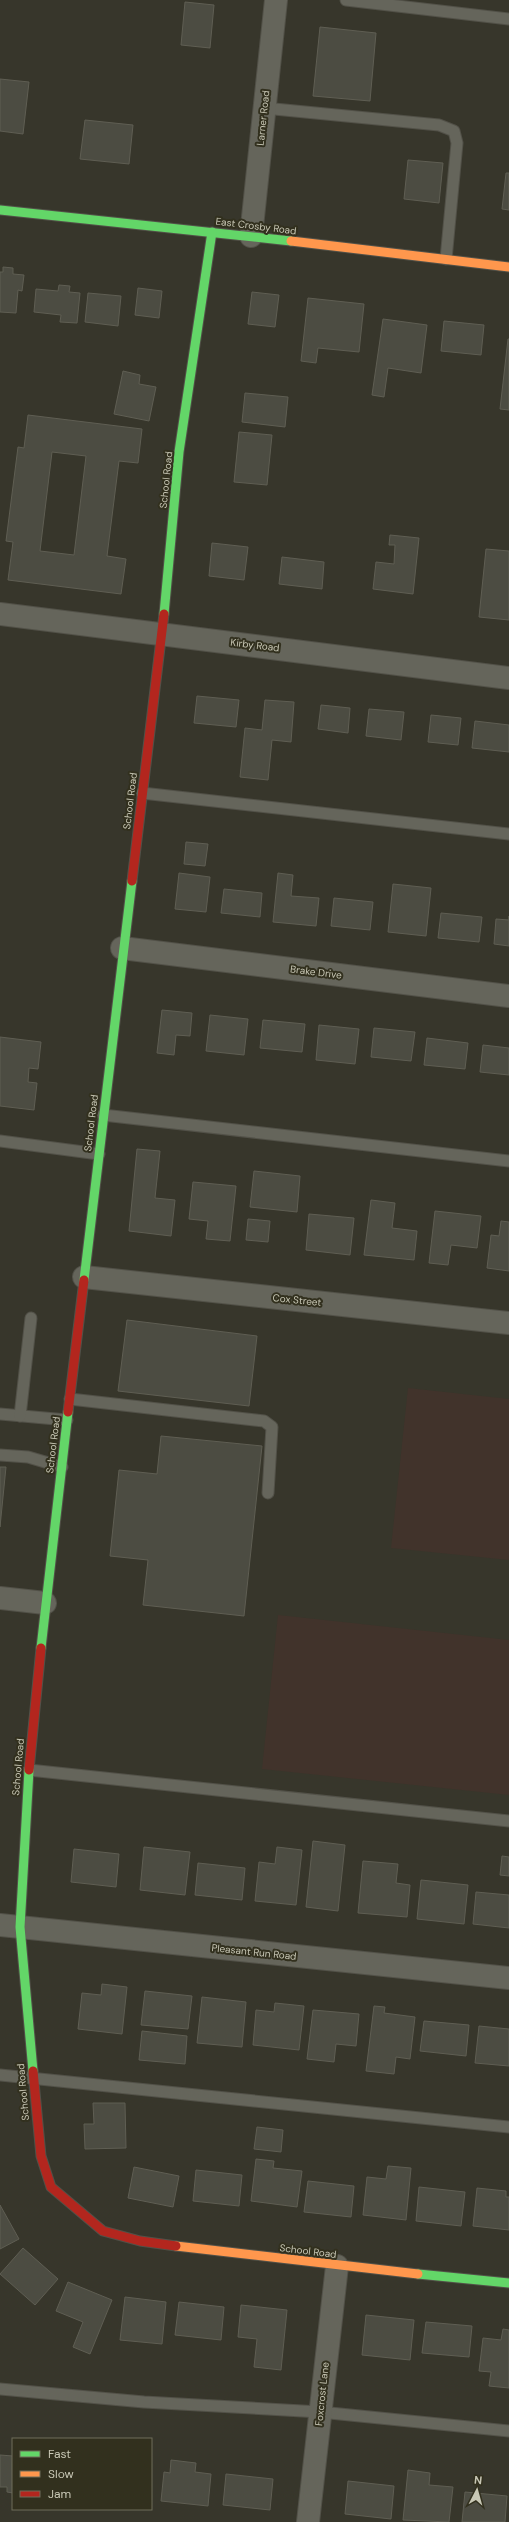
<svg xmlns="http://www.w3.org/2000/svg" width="509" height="2522" viewBox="0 0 509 2522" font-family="'DM Sans',sans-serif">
<rect width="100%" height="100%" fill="#37362b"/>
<!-- green -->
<g fill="#41332b">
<path d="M408 1388 509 1399V1560L391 1548Z"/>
<path d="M278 1615 509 1640V1795L262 1769Z"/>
</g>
<!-- building -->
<g fill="#4c4c42" stroke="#5f5e53" fill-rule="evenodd">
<path d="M185 2 214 5 210 48 181 45Z"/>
<path d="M320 27 376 33 370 101 313 96Z"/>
<path d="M0 79 29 82 23 134 0 131Z"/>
<path d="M85 120 133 125 129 164 80 159Z"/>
<path d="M408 160 443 163 439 203 404 199Z"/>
<path d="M506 173H509V210L502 209Z"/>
<path d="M3 267 13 268V274L24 275 22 291 18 290 16 313 0 312V272H3Z"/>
<path d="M59 285 70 286 69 292 80 293 77 323 60 322 61 315 34 312 36 289 58 291Z"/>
<path d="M138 288 162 291 159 318 135 315Z"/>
<path d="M252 292 279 295 275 327 248 324Z"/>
<path d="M88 293 121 296 118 326 85 322Z"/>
<path d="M308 298 364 304 359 352 318 348 316 363 301 361Z"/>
<path d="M383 319 427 325 421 373 388 368 384 397 372 395Z"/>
<path d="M444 321 484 325 481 355 441 351Z"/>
<path d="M508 339H509V410L500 409Z"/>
<path d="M123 371 140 375 139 384 156 387 149 421 114 414Z"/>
<path d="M245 393 288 397 285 427 242 422Z"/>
<path d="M28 415 142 429 138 463 119 461 107 556 126 559 121 594 8 580 13 542 6 541 18 447 24 448ZM52 452 86 456 74 555 40 551Z"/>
<path d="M239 432 272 435 267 485 234 482Z"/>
<path d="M390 535 419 538 413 594 373 589 376 562 394 564 395 545H389Z"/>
<path d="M212 543 248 547 244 580 209 576Z"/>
<path d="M486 549 509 551V620L479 617Z"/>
<path d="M282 557 324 562 322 589 279 584Z"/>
<path d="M197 696 239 700 236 727 194 723Z"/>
<path d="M265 700 294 702 291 742 272 740 268 780 240 777 245 728 262 730Z"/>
<path d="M321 705 350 708 348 733 318 729Z"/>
<path d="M369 709 404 712 401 740 366 736Z"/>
<path d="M431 715 461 718 458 745 428 742Z"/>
<path d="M475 721 509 725V752L472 748Z"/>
<path d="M186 842 208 844 205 866 184 864Z"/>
<path d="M179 873 210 877 206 912 175 909Z"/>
<path d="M278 873 293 875 291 896 319 898 316 926 273 922Z"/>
<path d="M393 884 431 888 426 936 388 932Z"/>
<path d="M224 889 262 893 260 917 221 913Z"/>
<path d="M334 898 373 902 370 930 331 926Z"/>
<path d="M441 913 482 917 479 942 438 938Z"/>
<path d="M509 916V946L494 944 496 919 509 920Z"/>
<path d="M162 1010 192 1013 190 1036 176 1035 174 1055 157 1053Z"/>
<path d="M210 1015 248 1019 244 1055 206 1051Z"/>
<path d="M263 1020 305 1024 302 1052 260 1048Z"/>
<path d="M319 1025 359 1029 355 1064 316 1060Z"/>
<path d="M374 1028 415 1032 411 1061 371 1057Z"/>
<path d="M0 1037 41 1042 38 1069 29 1068 28 1082 37 1083 34 1110 0 1106Z"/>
<path d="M427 1038 468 1043 465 1069 424 1065Z"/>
<path d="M483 1045 509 1048V1075L480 1072Z"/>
<path d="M137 1149 160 1151 155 1198 175 1200 171 1236 129 1231Z"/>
<path d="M254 1171 300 1176 297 1212 250 1207Z"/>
<path d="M193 1182 236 1186 230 1241 206 1239 208 1221 189 1219Z"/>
<path d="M371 1200 395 1203 392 1228 417 1231 414 1260 364 1255Z"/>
<path d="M435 1211 481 1216 477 1248 451 1245 448 1265 429 1263Z"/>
<path d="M309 1214 354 1218 350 1255 306 1250Z"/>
<path d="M248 1219 270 1221 268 1242 246 1240Z"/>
<path d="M501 1221 509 1222V1271L487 1268 491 1235 499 1236Z"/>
<path d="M127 1320 257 1336 249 1406 118 1391Z"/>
<path d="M161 1436 262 1446 244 1616 143 1605 148 1560 110 1556 119 1470 157 1474Z"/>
<path d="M0 1467H6L0 1527Z"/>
<path d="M313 1841 345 1845 338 1911 306 1907Z"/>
<path d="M144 1847 190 1852 185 1895 140 1890Z"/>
<path d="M277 1847 302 1850 296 1905 255 1901 259 1862 275 1864Z"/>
<path d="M74 1849 119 1854 116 1887 71 1882Z"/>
<path d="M502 1856 509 1857V1876L500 1875Z"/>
<path d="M363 1861 398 1864 396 1883 410 1885 407 1917 358 1913Z"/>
<path d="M198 1863 245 1868 242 1900 195 1895Z"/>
<path d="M421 1880 468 1885 464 1924 417 1919Z"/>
<path d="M476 1892 509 1895V1928L473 1924Z"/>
<path d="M102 1984 127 1987 122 2034 78 2029 82 1993 101 1995Z"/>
<path d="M145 1991 192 1996 188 2029 141 2025Z"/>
<path d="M202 1997 246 2002 242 2047 197 2043Z"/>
<path d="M275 2003 304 2006 299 2050 253 2045 256 2010 274 2012Z"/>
<path d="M374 2006 385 2007 384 2013 415 2017 410 2059 396 2057 394 2074 366 2071Z"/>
<path d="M313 2010 359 2014 356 2046 336 2044 334 2062 307 2059Z"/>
<path d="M424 2021 469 2025 466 2056 420 2051Z"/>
<path d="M479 2026 509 2029V2066L475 2063Z"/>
<path d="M142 2031 187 2036 185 2064 139 2060Z"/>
<path d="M93 2103H125L126 2148 85 2149 84 2124H94Z"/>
<path d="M257 2127 283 2130 281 2152 254 2149Z"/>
<path d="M256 2159 274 2161 273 2168 302 2171 297 2207 251 2201Z"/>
<path d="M388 2166 411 2168 406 2220 363 2215 367 2177 386 2179Z"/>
<path d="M134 2167 179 2176 173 2207 128 2198Z"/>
<path d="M196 2170 242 2175 239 2206 193 2201Z"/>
<path d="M308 2181 354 2186 351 2217 304 2212Z"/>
<path d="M419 2187 465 2192 461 2226 416 2221Z"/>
<path d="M477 2188 506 2191V2197H509V2230L473 2226Z"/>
<path d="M0 2205 19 2239 0 2249Z"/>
<path d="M23 2248 58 2279 35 2305 0 2274Z"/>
<path d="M68 2282 112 2300 90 2354 73 2347 83 2322 56 2311Z"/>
<path d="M125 2297 166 2302 162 2344 120 2340Z"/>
<path d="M179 2302 224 2307 221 2340 175 2335Z"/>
<path d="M241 2305 287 2310 281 2370 254 2367 257 2339 238 2337Z"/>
<path d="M366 2315 414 2320 410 2360 362 2355Z"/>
<path d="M426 2322 472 2326 469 2357 422 2353Z"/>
<path d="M503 2329 509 2330V2388L489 2386 491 2372 479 2371 483 2338 501 2340Z"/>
<path d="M0 2455 13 2456V2493L7 2492V2487H0Z"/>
<path d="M171 2460 196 2463 195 2472 211 2474 208 2506 161 2501 164 2472 170 2473Z"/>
<path d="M408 2470 430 2473 429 2485 453 2487 449 2522 403 2520Z"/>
<path d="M226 2474 273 2479 270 2510 223 2505Z"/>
<path d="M348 2481 394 2486 391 2519 345 2514Z"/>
<path d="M465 2492 507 2496 505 2522H462Z"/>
</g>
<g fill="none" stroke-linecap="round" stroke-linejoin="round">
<defs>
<g id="lane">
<path d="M346 0 509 19"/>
<path d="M264 108 439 125 454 131 457 143 446 259"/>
<path d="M142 793 509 834"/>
<path d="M103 1115 509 1161"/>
<path d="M0 1141 99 1154"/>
<path d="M70 1399 264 1421 272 1427 268 1493"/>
<path d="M0 1414 67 1420"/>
<path d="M20 1416 31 1318"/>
<path d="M0 1455 28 1457 62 1467"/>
<path d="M29 1770 509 1821"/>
<path d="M0 2075 509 2127"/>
<path d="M0 2389 144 2402 320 2412 509 2431"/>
</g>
<g id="street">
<path d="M251 236 276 0"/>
<path d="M0 614 509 678"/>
<path d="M122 948 509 996"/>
<path d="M84 1277 509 1323"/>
<path d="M0 1598 45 1603"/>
<path d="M0 1925 509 1978"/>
<path d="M308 2522 337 2266"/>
</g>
<g id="fast">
<path d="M0 210 291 241"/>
<path d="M164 614 179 452 212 232"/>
<path d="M84 1280 132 881"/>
<path d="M41 1648 68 1412"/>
<path d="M29 1770 20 1927 33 2071"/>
<path d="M418 2274 509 2283"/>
</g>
<g id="slow">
<path d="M291 241 509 267"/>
<path d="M176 2246 418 2274"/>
</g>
<g id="jam">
<path d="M132 881 164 614"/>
<path d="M68 1412 84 1280"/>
<path d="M29 1770 41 1648"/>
<path d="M33 2071 41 2156 51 2187 103 2231 140 2241 176 2246"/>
</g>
</defs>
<!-- lane casing -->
<use href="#lane" stroke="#525148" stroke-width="13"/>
<!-- street casing -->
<use href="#street" stroke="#525148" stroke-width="24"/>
<!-- fast casing -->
<use href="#fast" stroke="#525148" stroke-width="11"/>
<!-- slow casing -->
<use href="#slow" stroke="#525148" stroke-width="11"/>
<!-- jam casing -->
<use href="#jam" stroke="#525148" stroke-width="11"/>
<!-- lane -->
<use href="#lane" stroke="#65655b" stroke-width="11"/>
<!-- street -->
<use href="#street" stroke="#65655b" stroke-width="22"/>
<!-- fast -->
<use href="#fast" stroke="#63d668" stroke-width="9"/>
<!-- slow -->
<use href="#slow" stroke="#ff974d" stroke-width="9"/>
<!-- jam -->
<use href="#jam" stroke="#b3261e" stroke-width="9"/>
</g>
<g text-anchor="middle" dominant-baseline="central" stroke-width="4" stroke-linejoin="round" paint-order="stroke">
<!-- street labels -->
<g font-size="10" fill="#c8c7b5" stroke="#32301e">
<text transform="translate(263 118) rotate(-84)">Larner Road</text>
<text transform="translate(256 226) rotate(7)">East Crosby Road</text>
<text transform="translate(166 480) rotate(-84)">School Road</text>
<text transform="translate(255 645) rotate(7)">Kirby Road</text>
<text transform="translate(130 801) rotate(-83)">School Road</text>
<text transform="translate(316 972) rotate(7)">Brake Drive</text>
<text transform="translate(91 1123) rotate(-83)">School Road</text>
<text transform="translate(297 1300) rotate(6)">Cox Street</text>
<text transform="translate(53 1445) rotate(-83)">School Road</text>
<text transform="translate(18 1767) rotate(-85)">School Road</text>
<text transform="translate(254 1952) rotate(6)">Pleasant Run Road</text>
<text transform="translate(23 2092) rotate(-95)">School Road</text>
<text transform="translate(308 2251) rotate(7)">School Road</text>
<text transform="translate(322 2394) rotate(-84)">Foxcrost Lane</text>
</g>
</g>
<!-- legend -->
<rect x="12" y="2438" width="140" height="72" fill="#32301e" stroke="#6e6c5a"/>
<rect x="20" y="2451" width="20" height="6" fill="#63d668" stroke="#6e6c5a"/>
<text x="48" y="2458" font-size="12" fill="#c8c7b5">Fast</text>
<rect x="20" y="2471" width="20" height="6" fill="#ff974d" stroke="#6e6c5a"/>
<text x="48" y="2478" font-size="12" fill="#c8c7b5">Slow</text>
<rect x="20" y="2491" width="20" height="6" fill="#b3261e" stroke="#6e6c5a"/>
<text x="48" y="2498" font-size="12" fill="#c8c7b5">Jam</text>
<!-- north arrow -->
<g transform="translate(477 2490) rotate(6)" stroke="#32301e" stroke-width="3" paint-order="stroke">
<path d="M0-3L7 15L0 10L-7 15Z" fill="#c8c7b5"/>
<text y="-6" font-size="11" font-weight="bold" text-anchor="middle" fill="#c8c7b5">N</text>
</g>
</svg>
